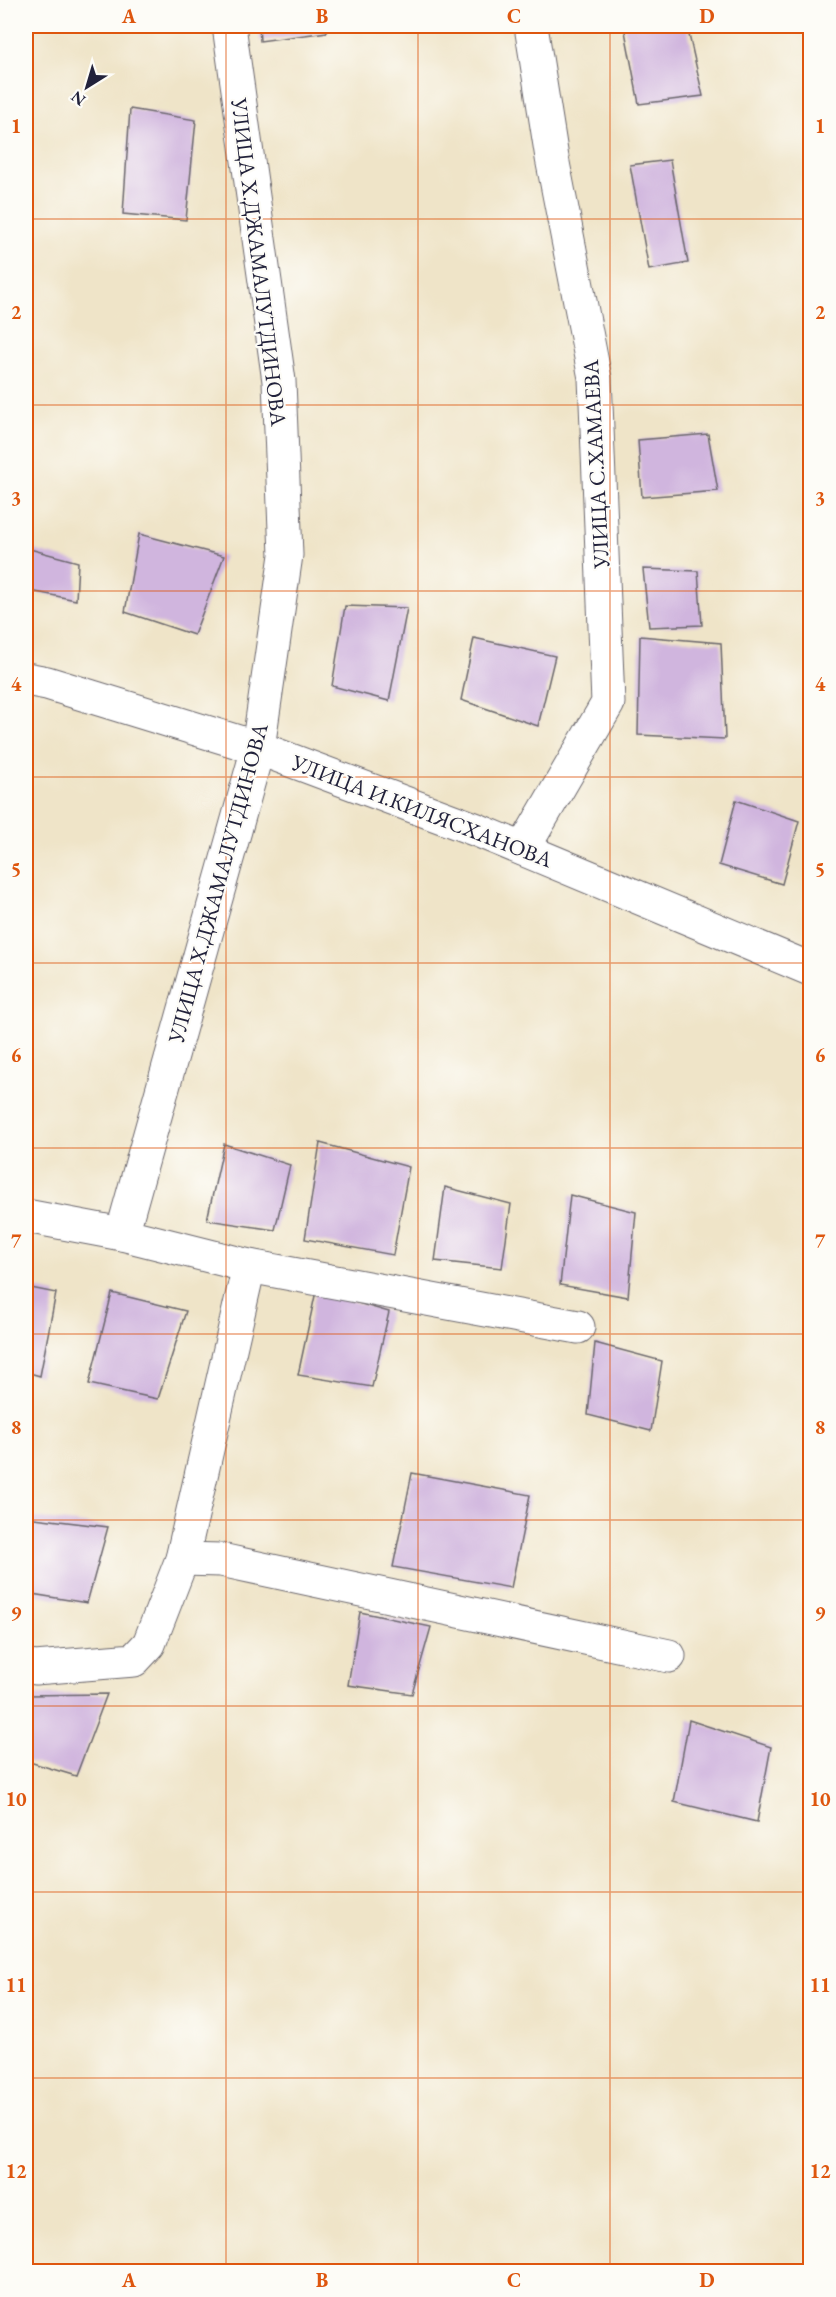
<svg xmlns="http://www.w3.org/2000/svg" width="836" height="2297" viewBox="0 0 836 2297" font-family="'EB Garamond',serif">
<rect width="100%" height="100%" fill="#fdfcf7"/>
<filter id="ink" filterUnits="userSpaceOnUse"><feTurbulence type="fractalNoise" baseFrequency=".0167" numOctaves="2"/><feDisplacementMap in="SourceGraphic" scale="12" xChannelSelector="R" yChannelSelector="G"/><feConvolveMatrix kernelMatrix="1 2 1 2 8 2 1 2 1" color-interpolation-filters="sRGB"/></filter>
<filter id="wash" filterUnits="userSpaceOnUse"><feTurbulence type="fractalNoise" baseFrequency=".008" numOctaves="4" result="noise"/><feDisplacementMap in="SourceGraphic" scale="24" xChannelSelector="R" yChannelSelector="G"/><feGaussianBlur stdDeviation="1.35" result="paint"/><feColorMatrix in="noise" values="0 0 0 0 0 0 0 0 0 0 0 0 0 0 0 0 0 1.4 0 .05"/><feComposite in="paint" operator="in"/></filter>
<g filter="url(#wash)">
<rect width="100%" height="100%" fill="#efe4c8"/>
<g id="blocks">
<!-- building -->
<g fill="#d0b5de">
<path d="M259 26H326L327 32 260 41Z"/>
<path d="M624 26H687L703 96 639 104Z"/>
<path d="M130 109 196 120 186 220 123 214Z"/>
<path d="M670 160 688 263 649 270 630 165Z"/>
<path d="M708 434 718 491 642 497 638 440Z"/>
<path d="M139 534 224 556 194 635 125 612Z"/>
<path d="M26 548 78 562 76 600 26 590Z"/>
<path d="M643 569 698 571 702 625 649 627Z"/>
<path d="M345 606 407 608 389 701 332 686Z"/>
<path d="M640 636 721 643 725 739 638 735Z"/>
<path d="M474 638 555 656 538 726 461 700Z"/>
<path d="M736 800 799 821 782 884 719 865Z"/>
<path d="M320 1143 409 1167 393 1255 305 1239Z"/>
<path d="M224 1144 290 1165 275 1230 207 1220Z"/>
<path d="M445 1187 511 1204 502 1268 435 1261Z"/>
<path d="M570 1195 636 1212 628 1297 560 1285Z"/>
<path d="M26 1287 56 1293 40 1376 26 1372Z"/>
<path d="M316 1291 389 1312 372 1387 298 1375Z"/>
<path d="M112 1293 186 1311 158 1399 89 1384Z"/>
<path d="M595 1343 662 1361 651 1431 588 1415Z"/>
<path d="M412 1473 530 1495 511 1588 393 1567Z"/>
<path d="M26 1517 108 1527 87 1603 26 1593Z"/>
<path d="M360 1612 431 1627 412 1694 348 1685Z"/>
<path d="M107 1694 76 1776 26 1761V1695Z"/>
<path d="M689 1720 771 1747 757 1822 674 1802Z"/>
</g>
</g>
</g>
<g filter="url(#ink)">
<use href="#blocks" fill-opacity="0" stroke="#6a666c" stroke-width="1.5"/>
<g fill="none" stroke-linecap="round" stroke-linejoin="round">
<defs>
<g id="minor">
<path d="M26 679 47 683 258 748 477 830 810 969"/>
<path d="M523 849 608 703 595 378 552 158 531 26"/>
<path d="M26 1216 122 1234 249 1266 578 1327"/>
<path d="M122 1234 258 748 286 555 279 381 229 26"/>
<path d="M182 1559 221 1560 669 1656"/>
<path d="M26 1666 35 1668 134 1660 149 1644 182 1559 249 1266"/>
</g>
</defs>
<!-- minor casing -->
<use href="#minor" stroke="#6a666c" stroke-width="35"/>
<!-- minor -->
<use href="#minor" stroke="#fff" stroke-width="33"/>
</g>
</g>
<!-- grid -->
<path fill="none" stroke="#de560e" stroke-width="1.5" stroke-opacity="0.55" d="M226 26V2272M418 26V2272M610 26V2272M26 219H810M26 405H810M26 591H810M26 777H810M26 963H810M26 1148H810M26 1334H810M26 1520H810M26 1706H810M26 1892H810M26 2078H810"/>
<g text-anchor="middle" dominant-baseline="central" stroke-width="4.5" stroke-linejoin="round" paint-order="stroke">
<!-- street labels -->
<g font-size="22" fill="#22223b" stroke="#fdfcf7">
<text transform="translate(259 262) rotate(83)">УЛИЦА Х.ДЖАМАЛУТДИНОВА</text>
<text transform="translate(596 464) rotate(-93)">УЛИЦА С.ХАМАЕВА</text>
<text transform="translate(422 811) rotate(21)">УЛИЦА И.КИЛЯСХАНОВА</text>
<text transform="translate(218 883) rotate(-75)">УЛИЦА Х.ДЖАМАЛУТДИНОВА</text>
</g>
</g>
<!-- margin -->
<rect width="836" height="2297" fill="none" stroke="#fdfcf7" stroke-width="66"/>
<!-- north arrow -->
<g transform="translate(87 87) rotate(217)" stroke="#fdfcf7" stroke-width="4.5" paint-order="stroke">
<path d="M0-4.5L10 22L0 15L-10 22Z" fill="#22223b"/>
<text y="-9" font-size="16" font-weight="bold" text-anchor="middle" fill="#22223b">N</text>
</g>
<rect x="33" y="33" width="770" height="2231" fill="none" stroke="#de560e" stroke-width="2"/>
<g font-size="20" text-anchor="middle" font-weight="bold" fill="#de560e">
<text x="129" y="23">A</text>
<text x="322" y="23">B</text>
<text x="514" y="23">C</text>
<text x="707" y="23">D</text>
<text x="16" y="133">1</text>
<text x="820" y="133">1</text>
<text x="16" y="319">2</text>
<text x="820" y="319">2</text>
<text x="16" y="505">3</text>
<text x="820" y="505">3</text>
<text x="16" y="691">4</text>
<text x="820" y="691">4</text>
<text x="16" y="876">5</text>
<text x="820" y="876">5</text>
<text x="16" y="1062">6</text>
<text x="820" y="1062">6</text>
<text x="16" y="1248">7</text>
<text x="820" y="1248">7</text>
<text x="16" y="1434">8</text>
<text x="820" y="1434">8</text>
<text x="16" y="1620">9</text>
<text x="820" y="1620">9</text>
<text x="16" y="1806">10</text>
<text x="820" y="1806">10</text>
<text x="16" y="1992">11</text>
<text x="820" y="1992">11</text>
<text x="16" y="2178">12</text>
<text x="820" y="2178">12</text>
<text x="129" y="2287">A</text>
<text x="322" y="2287">B</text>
<text x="514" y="2287">C</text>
<text x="707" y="2287">D</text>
</g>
</svg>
